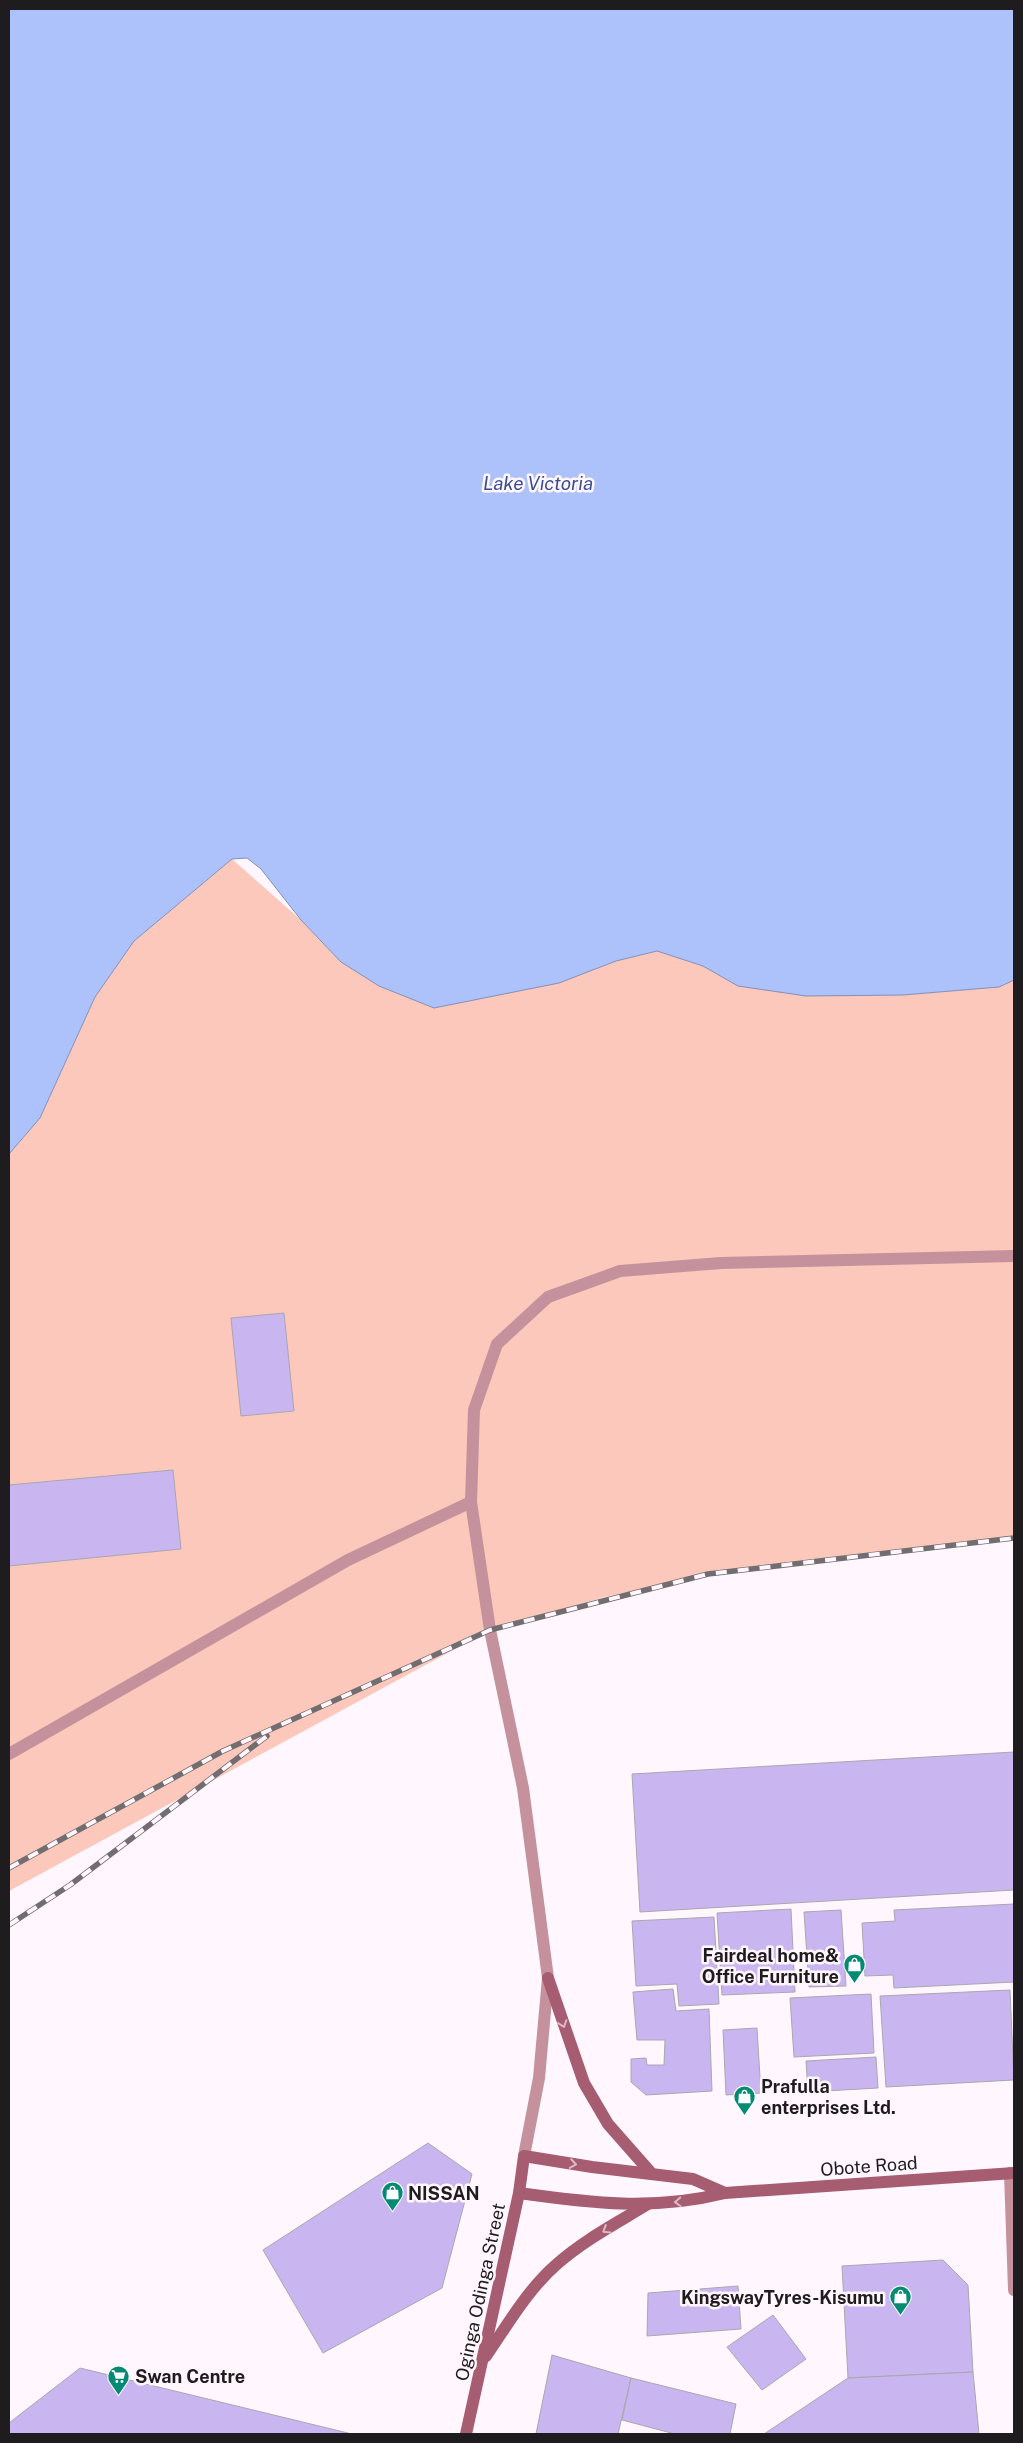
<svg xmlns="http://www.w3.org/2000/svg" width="1023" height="2443" viewBox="0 0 1023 2443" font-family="'Public Sans',sans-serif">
<rect width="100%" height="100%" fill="#fff7fd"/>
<!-- green -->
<path fill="#fbc8bb" d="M232 859 301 920 341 962 616 961 657 951 703 966 738 986 1014 975V1538L708 1574 605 1597 490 1630 9 1891V1154L40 1118 95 997 134 941Z"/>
<!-- water -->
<path fill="#adc2fb" stroke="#8290b9" d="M9 9H1014V980L999 987 903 995 806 996 738 986 703 966 657 951 616 961 559 983 434 1008 379 986 341 962 301 920 261 869 247 858 232 859 134 941 95 997 40 1118 9 1154Z"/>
<!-- building -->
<g fill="#c9b5ef" stroke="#a9a7af">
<path d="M284 1313 294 1411 241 1416 231 1318Z"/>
<path d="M173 1470 181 1549 9 1566V1485Z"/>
<path d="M1014 1752V1890L640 1912 632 1774Z"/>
<path d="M1014 1904V1982L894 1988 893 1975 865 1976 862 1923 895 1921 894 1910Z"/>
<path d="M791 1909 795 1992 722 1995 717 1913Z"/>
<path d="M841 1910 846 1986 809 1987 804 1912Z"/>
<path d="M714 1917 719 2004 679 2006 677 1984 636 1986 632 1921Z"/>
<path d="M673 1989 676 2011 709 2009 712 2091 646 2095 631 2082V2059L646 2058 647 2065H664L665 2040H637L633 1992Z"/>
<path d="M1010 1990 1014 2080 886 2087 880 1996Z"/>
<path d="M871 1994 874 2053 794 2057 790 1998Z"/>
<path d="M757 2028 761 2093 726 2095 723 2030Z"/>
<path d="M876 2057 878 2088 808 2092 806 2061Z"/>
<path d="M428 2143 472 2174 442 2288 323 2353 263 2250Z"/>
<path d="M943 2260 968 2285 973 2372 848 2378 842 2266Z"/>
<path d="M738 2286 741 2329 647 2336 648 2293Z"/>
<path d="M773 2315 806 2359 762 2390 727 2347Z"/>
<path d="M552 2355 631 2378 618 2434H536Z"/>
<path d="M80 2368 352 2434H9V2423Z"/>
<path d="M973 2372 979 2434H764L848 2378Z"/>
<path d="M631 2378 736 2404 730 2434H675L622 2420Z"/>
</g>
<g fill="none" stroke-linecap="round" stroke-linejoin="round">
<!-- service -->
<path stroke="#c4919d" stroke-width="12" d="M9 1754 348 1560 471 1502"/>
<!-- minor -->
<g stroke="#c4919d" stroke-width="12">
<path d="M524 2156 539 2078 548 1978 523 1788 490 1630 471 1502 474 1410 497 1344 548 1297 620 1271 721 1263 1014 1256"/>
<path d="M1010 2173 1014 2290"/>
</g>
<!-- secondary -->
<g stroke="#a65d71" stroke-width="12">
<path d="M548 1978 584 2083 608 2124 652 2174"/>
<path d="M519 2193C591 2203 653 2211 725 2193L1014 2173"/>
<path d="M486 2356C508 2324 528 2289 557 2264 584 2240 617 2223 648 2204"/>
<path d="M466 2434 519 2193 524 2156 592 2167 693 2179 725 2193"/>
</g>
<defs>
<g id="rail">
<path d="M9 1868 223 1751 490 1630 708 1574 1014 1538"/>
<path d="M9 1925 70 1885 267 1736"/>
</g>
</defs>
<!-- rail casing -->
<use href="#rail" stroke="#716d70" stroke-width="5.5"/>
<!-- rail -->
<use href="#rail" stroke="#fff7fd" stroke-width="4" stroke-dasharray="11" stroke-linecap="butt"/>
</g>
<!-- one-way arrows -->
<defs><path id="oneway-chevron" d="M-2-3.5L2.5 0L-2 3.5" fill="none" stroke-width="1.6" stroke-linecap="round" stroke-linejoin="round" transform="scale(1.25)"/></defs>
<g stroke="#dbb9c5">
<use href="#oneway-chevron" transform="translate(563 2024) rotate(71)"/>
<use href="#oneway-chevron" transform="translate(573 2164) rotate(9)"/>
<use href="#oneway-chevron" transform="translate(678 2202) rotate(177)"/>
<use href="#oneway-chevron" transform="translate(606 2230) rotate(148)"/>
</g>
<!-- icons -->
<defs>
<symbol id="shop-pin" viewBox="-11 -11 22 30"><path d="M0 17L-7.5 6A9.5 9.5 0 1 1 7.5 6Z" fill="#028b72" stroke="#fff7fd"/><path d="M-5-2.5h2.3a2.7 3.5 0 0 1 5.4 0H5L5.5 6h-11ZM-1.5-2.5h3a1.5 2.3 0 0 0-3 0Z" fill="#fff"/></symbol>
<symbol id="supermarket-pin" viewBox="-11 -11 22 30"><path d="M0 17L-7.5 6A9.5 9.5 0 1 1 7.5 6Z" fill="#028b72" stroke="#fff7fd"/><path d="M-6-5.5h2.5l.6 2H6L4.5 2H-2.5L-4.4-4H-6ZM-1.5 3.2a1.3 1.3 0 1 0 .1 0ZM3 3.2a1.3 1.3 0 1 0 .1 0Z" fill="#fff"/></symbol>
</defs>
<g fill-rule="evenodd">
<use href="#shop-pin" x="842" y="1952" width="25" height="34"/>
<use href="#shop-pin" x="732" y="2084" width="25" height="34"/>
<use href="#shop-pin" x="380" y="2180" width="25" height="34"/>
<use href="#shop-pin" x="888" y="2284" width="25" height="34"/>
<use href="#supermarket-pin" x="106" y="2364" width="25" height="34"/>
</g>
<g text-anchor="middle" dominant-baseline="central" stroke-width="5" stroke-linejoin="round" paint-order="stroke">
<!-- poi labels -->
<g font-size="18" font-weight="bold" fill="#1e1c1e" stroke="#fff7fd" text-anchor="start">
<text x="839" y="1955" text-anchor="end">Fairdeal home&amp;<tspan x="839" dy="21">Office Furniture</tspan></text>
<text x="761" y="2086">Prafulla<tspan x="761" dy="21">enterprises Ltd.</tspan></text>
<text x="408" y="2193">NISSAN</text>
<text x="884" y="2297" text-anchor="end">KingswayTyres-Kisumu</text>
<text x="135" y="2376">Swan Centre</text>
</g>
<!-- street labels -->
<g font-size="18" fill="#1e1c1e" stroke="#fff7fd">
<text transform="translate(869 2166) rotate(-4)">Obote Road</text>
<text transform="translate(480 2292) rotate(-78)">Oginga Odinga Street</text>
</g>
<!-- water labels -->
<g font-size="19" font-style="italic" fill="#3a4f92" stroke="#fff7fd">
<text x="538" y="483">Lake Victoria</text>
</g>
</g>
<!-- border -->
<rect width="1023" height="2443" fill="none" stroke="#1e1c1e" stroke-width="20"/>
</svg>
